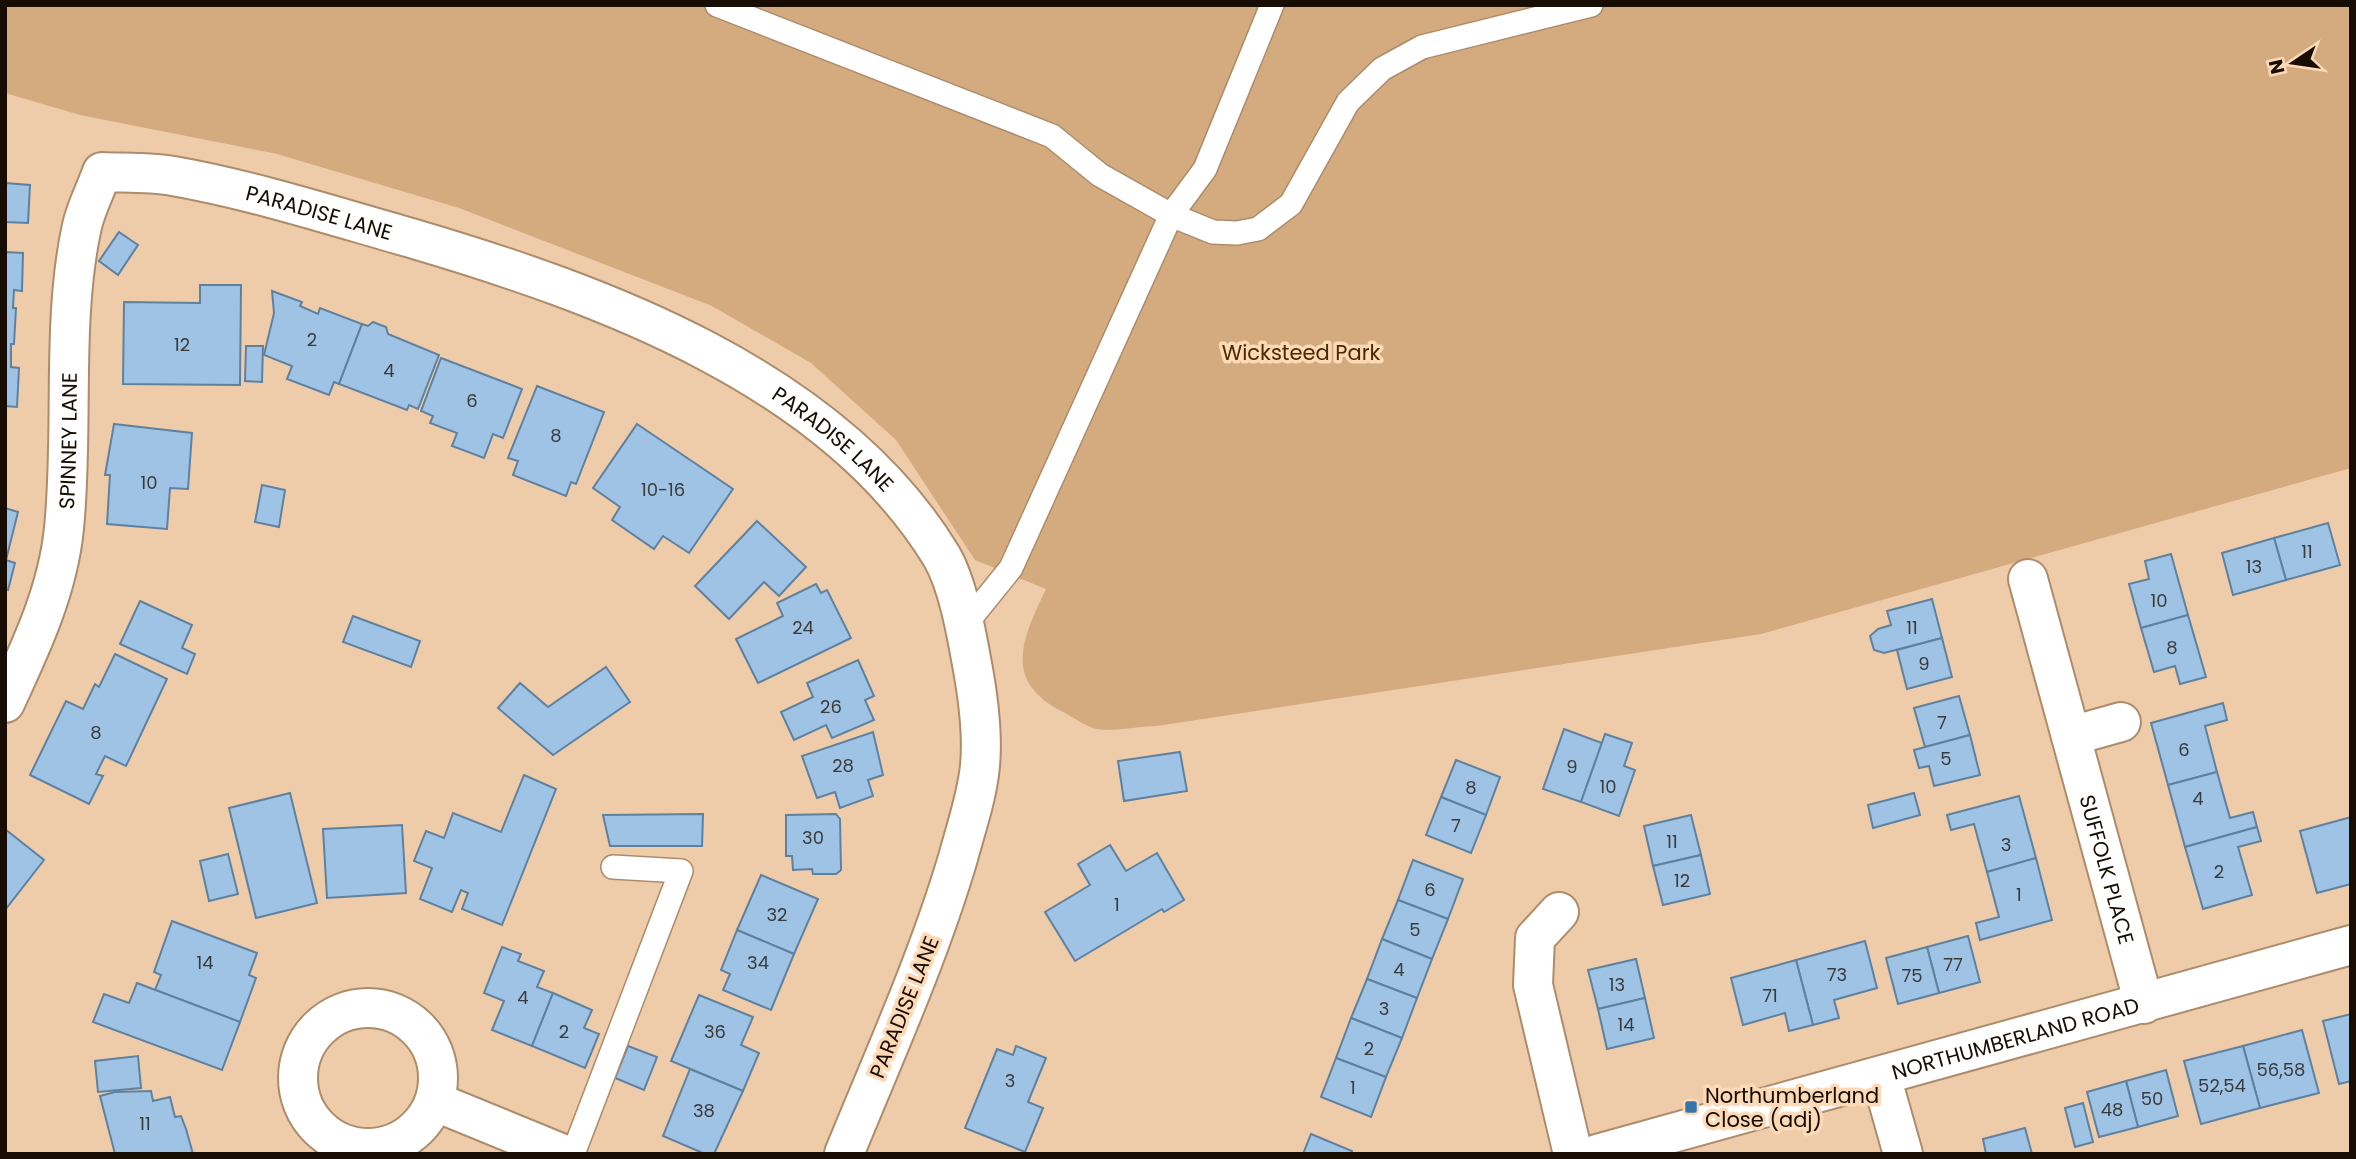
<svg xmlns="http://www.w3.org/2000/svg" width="2356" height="1159" viewBox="0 0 2356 1159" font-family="Poppins,sans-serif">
<rect width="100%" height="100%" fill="#efcca9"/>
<!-- green -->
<path fill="#d4aa7f" d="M5 5H2351V468L1761 634 1157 726C1138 726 1115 732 1097 729 1086 727 1073 717 1063 712 1002 681 1022 639 1046 589L975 560 896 440 811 363 712 306 459 208 277 154 80 115 5 93Z"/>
<!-- building -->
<g fill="#9fc3e4" stroke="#5f81a0" stroke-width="2">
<path d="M5 183 30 185 28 223 5 222Z"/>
<path d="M119 232 138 245 118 275 99 261Z"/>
<path d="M5 252 23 253 22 291 14 290 13 308H16L14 344H11V367L19 368 17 407 5 406Z"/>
<path d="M200 285H241L240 385 123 384 124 302 200 303Z"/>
<path d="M272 291 302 302 300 306 318 314 320 308 362 324 339 384 334 382 329 395 287 379 292 366 264 355 274 313Z"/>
<path d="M373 322 386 327 388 334 439 355 418 409 409 405 407 410 339 384 362 324 368 326Z"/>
<path d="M246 346H263L262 382 245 381Z"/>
<path d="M441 358 522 389 503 438 493 434 484 458 452 446 457 433 430 423 433 416 421 411Z"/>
<path d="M537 386 604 412 576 484 571 482 566 496 513 475 518 461 508 458Z"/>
<path d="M114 424 192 433 188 489 170 488 167 529 107 524 110 475H105Z"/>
<path d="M637 424 733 489 689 553 663 536 654 549 612 520 620 507 593 488Z"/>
<path d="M262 485 285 490 279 527 255 522Z"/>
<path d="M5 508 18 512 6 560 15 563 8 590 5 589Z"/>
<path d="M757 521 806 567 779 596 764 582 729 619 695 586Z"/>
<path d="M2328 523 2340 565 2286 580 2274 538Z"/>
<path d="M2274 538 2286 580 2233 595 2222 553Z"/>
<path d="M2171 554 2188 615 2141 628 2129 584 2149 579 2145 561Z"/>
<path d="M816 584 821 593 827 590 851 638 758 683 736 639 783 616 777 603Z"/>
<path d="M1932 599 1942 638 1884 653 1874 650 1870 636 1878 629 1891 625 1887 611Z"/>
<path d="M140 601 192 625 182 648 195 654 187 674 120 644Z"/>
<path d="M2188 615 2206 677 2180 684 2175 666 2154 672 2141 628Z"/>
<path d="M353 616 420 641 411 667 343 642Z"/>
<path d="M1942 638 1952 677 1907 689 1897 650Z"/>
<path d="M115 654 167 679 126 766 105 756 96 774 103 776 89 804 30 775 66 701 83 709 95 684 99 687Z"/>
<path d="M858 660 874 696 865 700 874 720 832 738 826 725 794 740 781 712 813 697 807 683Z"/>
<path d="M606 667 630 702 553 755 498 708 520 683 548 707Z"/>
<path d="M1959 696 1970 735 1925 747 1914 708Z"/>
<path d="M2223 703 2227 720 2205 726 2217 772 2168 785 2151 723Z"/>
<path d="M1564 729 1602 743 1581 802 1543 789Z"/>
<path d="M873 732 883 775 868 780 873 796 840 808 835 792 817 798 802 756Z"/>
<path d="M1605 734 1632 743 1624 766 1635 770 1619 816 1581 802Z"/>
<path d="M1970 735 1980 775 1934 786 1929 766 1919 768 1914 750Z"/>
<path d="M1180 752 1187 791 1124 801 1118 761Z"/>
<path d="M1456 760 1500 777 1486 815 1441 797Z"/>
<path d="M2217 772 2230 818 2253 812 2257 827 2185 847 2168 785Z"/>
<path d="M524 775 556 789 502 925 462 909 468 893 461 890 452 912 420 899 432 868 414 861 426 831 444 838 453 813 501 832Z"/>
<path d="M290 793 317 903 256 918 229 808Z"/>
<path d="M1914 793 1920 815 1873 828 1868 805Z"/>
<path d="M2019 796 2036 858 1987 872 1974 824 1951 830 1947 815Z"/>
<path d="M1441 797 1486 815 1471 853 1426 835Z"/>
<path d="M703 814 702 846H610L603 815Z"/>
<path d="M836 814 840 819 841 870 836 874H813L812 869 793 870 792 856H786V815Z"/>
<path d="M1691 815 1701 855 1653 866 1644 826Z"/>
<path d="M2351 817V884L2317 893 2300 831Z"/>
<path d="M402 825 406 893 327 898 323 829Z"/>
<path d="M2257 827 2261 841 2238 847 2252 895 2203 909 2185 847Z"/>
<path d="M5 829 44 860 5 910Z"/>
<path d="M1110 845 1126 871 1157 853 1184 900 1164 912 1162 909 1075 961 1045 912 1090 885 1078 864Z"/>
<path d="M228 854 238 894 209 901 200 861Z"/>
<path d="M1701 855 1710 894 1663 905 1653 866Z"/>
<path d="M2036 858 2052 920 1980 940 1976 923 1999 917 1987 872Z"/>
<path d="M1413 860 1463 879 1448 919 1398 900Z"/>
<path d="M761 875 818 899 794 954 737 930Z"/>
<path d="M1398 900 1448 919 1432 959 1382 939Z"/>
<path d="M172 921 257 953 249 975 256 978 240 1022 155 990 161 975 154 972Z"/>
<path d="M737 930 794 954 771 1010 723 990 730 974 721 970Z"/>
<path d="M1968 936 1980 982 1939 993 1927 947Z"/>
<path d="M1382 939 1432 959 1417 998 1367 979Z"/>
<path d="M1865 941 1877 988 1834 1000 1839 1018 1813 1025 1796 960Z"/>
<path d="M502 947 521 954 518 961 544 971 537 987 553 993 532 1046 492 1030 504 1001 484 993Z"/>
<path d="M1927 947 1939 993 1898 1004 1886 958Z"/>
<path d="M1636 959 1645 998 1598 1009 1588 970Z"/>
<path d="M1796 960 1813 1025 1789 1031 1785 1013 1743 1025 1731 978Z"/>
<path d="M1367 979 1417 998 1402 1038 1351 1018Z"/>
<path d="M137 983 240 1022 222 1070 93 1022 104 994 129 1003Z"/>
<path d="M553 993 592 1010 584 1028 599 1034 585 1068 532 1046Z"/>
<path d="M699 995 753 1017 741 1045 759 1053 743 1091 671 1061Z"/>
<path d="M1645 998 1654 1038 1607 1049 1598 1009Z"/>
<path d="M2351 1014V1081L2339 1084 2323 1021Z"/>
<path d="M1351 1018 1402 1038 1386 1077 1336 1058Z"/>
<path d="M2302 1030 2319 1093 2260 1108 2243 1046Z"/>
<path d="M628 1046 657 1057 644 1090 615 1078Z"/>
<path d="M1016 1046 1046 1058 1028 1102 1043 1108 1025 1152 965 1128 997 1049 1013 1055Z"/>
<path d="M2243 1046 2260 1108 2201 1124 2184 1061Z"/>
<path d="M138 1056 141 1088 98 1092 95 1061Z"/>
<path d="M1336 1058 1386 1077 1371 1117 1321 1097Z"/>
<path d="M690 1069 743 1091 714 1154H705L663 1136Z"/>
<path d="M2166 1070 2178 1116 2138 1127 2126 1081Z"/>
<path d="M2126 1081 2138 1127 2099 1137 2087 1092Z"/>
<path d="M151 1091 153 1101 170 1097 175 1117 181 1116 186 1129 193 1154H115L100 1096 115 1092Z"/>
<path d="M2083 1103 2093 1142 2075 1147 2065 1108Z"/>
<path d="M2025 1128 2032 1154H1986L1983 1139Z"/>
<path d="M1311 1134 1352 1151 1351 1154H1303Z"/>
</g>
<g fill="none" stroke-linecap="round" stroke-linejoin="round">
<defs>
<g id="service">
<path d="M717 5 1052 136 1100 175 1171 215 1213 232 1237 233 1258 229 1291 204 1348 102 1382 69 1422 47 1591 5"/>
<path d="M965 625 1011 568 1171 215 1205 169 1272 5"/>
<path d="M573 1154 681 871 613 867"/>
</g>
<g id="minor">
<path id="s1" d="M2028 579 2144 1004"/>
<path id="s2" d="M5 703C31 647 58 590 64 528 74 431 61 320 82 226 86 208 96 189 102 172 126 173 150 172 173 176 253 190 333 216 411 238 601 294 834 378 942 557 958 585 966 631 972 664 978 696 983 733 980 766 977 797 966 828 958 858 928 959 884 1056 844 1154"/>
<path d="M2071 736 2121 722"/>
<path d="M1559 912 1535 938 1533 985 1573 1154"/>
<circle cx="368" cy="1078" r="70"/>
<path d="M1881 1076 1903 1154"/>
<path d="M436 1102 563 1154"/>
<path id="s3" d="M1597 1154 2351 945"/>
</g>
</defs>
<!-- service casing -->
<use href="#service" stroke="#ad8c6b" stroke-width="26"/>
<!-- minor casing -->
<use href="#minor" stroke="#ad8c6b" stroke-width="42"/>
<!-- service -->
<use href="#service" stroke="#fff" stroke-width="23"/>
<!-- minor -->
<use href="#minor" stroke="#fff" stroke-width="38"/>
</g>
<!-- markers -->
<rect fill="#3475ab" stroke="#fdd9b6" stroke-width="2.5" x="1684" y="1100" width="14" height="14" rx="3.5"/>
<g text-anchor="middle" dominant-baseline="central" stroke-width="7" stroke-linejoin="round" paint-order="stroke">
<!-- number labels -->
<g font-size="18" fill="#3a3a3a">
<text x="312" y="339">2</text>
<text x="182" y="344">12</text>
<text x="389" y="370">4</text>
<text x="472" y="400">6</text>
<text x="556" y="435">8</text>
<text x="149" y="482">10</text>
<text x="663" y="489">10-16</text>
<text x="2307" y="551">11</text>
<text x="2254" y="566">13</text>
<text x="2159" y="600">10</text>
<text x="803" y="627">24</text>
<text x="1912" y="627">11</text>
<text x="2172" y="647">8</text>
<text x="1924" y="663">9</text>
<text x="831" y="706">26</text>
<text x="1942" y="722">7</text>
<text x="96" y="732">8</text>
<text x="2184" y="749">6</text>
<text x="1946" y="758">5</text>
<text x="843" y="765">28</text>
<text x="1572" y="766">9</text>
<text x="1608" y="786">10</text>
<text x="1471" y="787">8</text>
<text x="2198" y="798">4</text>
<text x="1456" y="825">7</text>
<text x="813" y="837">30</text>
<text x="1672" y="841">11</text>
<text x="2006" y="844">3</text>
<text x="2219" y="871">2</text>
<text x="1682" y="880">12</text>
<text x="1430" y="889">6</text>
<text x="2019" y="894">1</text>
<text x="1117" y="904">1</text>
<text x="777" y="914">32</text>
<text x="1415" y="929">5</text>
<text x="205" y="962">14</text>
<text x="758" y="962">34</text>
<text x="1953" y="964">77</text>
<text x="1399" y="969">4</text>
<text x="1837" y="974">73</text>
<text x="1912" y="975">75</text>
<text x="1617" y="984">13</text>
<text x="1770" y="995">71</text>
<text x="523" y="997">4</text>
<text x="1384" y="1008">3</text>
<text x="1626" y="1024">14</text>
<text x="564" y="1031">2</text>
<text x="715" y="1031">36</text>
<text x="1369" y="1048">2</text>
<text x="2281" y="1069">56,58</text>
<text x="1010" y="1080">3</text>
<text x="2222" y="1085">52,54</text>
<text x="1353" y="1087">1</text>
<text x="2152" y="1098">50</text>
<text x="2112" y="1109">48</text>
<text x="704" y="1110">38</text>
<text x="145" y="1123">11</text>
</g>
<!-- street labels -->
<g font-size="21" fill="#180d02" stroke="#fdd9b6">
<text stroke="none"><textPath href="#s2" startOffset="768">PARADISE LANE</textPath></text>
<text stroke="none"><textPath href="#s2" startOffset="273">SPINNEY LANE</textPath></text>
<text stroke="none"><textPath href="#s2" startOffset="1335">PARADISE LANE</textPath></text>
<text stroke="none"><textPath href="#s1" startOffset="301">SUFFOLK PLACE</textPath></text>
<text transform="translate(904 1007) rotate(-68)">PARADISE LANE</text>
<text stroke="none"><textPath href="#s3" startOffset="434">NORTHUMBERLAND ROAD</textPath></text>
</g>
<!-- park labels -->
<g font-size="21" fill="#482900" stroke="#fdd9b6">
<text x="1301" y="352">Wicksteed Park</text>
</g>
<!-- poi labels -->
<g font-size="21" fill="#180d02" stroke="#fdd9b6" text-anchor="start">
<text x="1705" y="1095">Northumberland<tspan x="1705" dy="24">Close (adj)</tspan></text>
</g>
</g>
<!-- border -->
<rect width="2356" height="1159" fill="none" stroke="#180d02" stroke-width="14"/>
<!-- north arrow -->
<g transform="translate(2293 63) rotate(257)" stroke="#fdd9b6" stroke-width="5" paint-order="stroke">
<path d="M0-5L12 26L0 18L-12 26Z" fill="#180d02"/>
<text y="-10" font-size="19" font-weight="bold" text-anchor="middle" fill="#180d02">N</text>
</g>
</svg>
